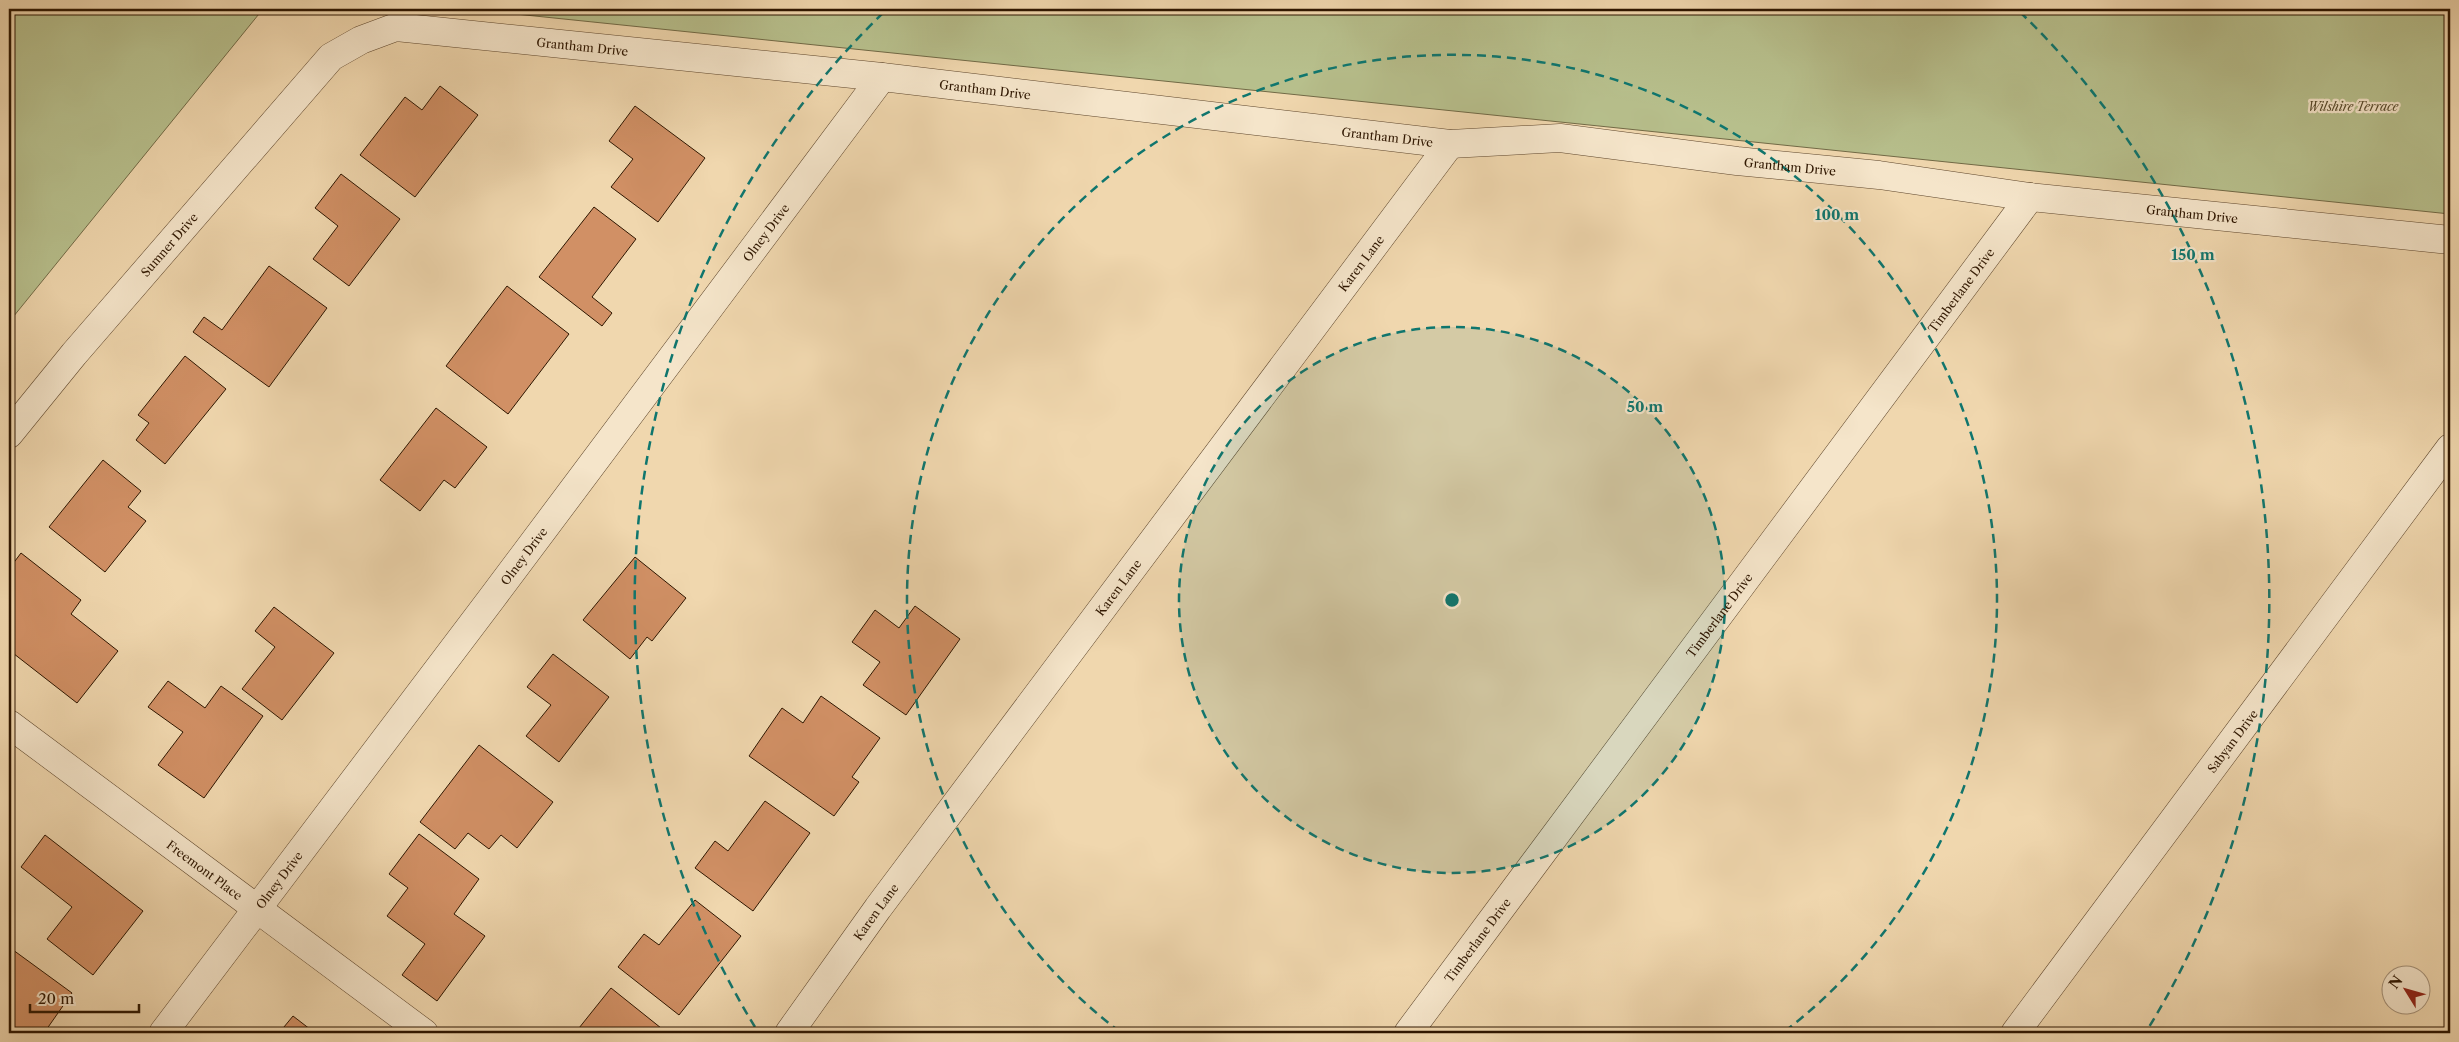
<svg xmlns="http://www.w3.org/2000/svg" width="2459" height="1042" viewBox="0 0 2459 1042" font-family="'Libre Caslon Text',serif">
<rect width="100%" height="100%" fill="#f0d7ae"/>
<filter id="stains"><feTurbulence type="fractalNoise" baseFrequency=".004" numOctaves="4"/><feColorMatrix values="0 0 0 0 .2 0 0 0 0 .09 0 0 0 0 .02 0 0 0 .5 -.17"/></filter>
<radialGradient id="worn" r=".72"><stop offset=".6" stop-color="#630" stop-opacity="0"/><stop offset="1" stop-color="#630" stop-opacity=".3"/></radialGradient>
<!-- green -->
<g fill="#b7bf8c" stroke="#726a46">
<path d="M19 9H263L9 322V21Z"/>
<path d="M467 9H2450V214Z"/>
</g>
<!-- building -->
<g fill="#d19065" stroke="#2e1600">
<path d="M440 86 478 115 415 197 360 155 405 97 422 110Z"/>
<path d="M635 106 705 158 658 222 611 187 633 159 609 141Z"/>
<path d="M341 174 400 219 349 286 313 259 338 226 315 208Z"/>
<path d="M594 207 636 239 592 297 612 313 602 326 539 277Z"/>
<path d="M269 266 327 308 269 387 193 332 204 317 222 330Z"/>
<path d="M507 286 569 334 508 414 446 366Z"/>
<path d="M185 356 226 389 165 464 136 440 149 423 138 415Z"/>
<path d="M436 408 487 447 455 488 444 480 420 511 380 480Z"/>
<path d="M103 460 141 491 128 507 146 521 105 572 49 527Z"/>
<path d="M21 553 81 600 71 614 118 651 77 703 9 650V612L11 609 9 607V569Z"/>
<path d="M635 557 686 598 652 641 647 637 630 659 583 620Z"/>
<path d="M915 606 960 639 906 715 863 685 880 662 852 642 875 610 899 628Z"/>
<path d="M274 607 334 653 282 720 242 689 275 647 255 631Z"/>
<path d="M553 654 609 697 559 762 526 736 551 705 527 687Z"/>
<path d="M168 681 205 708 221 686 263 716 204 798 158 765 183 732 148 707Z"/>
<path d="M821 696 880 738 852 777 859 782 834 816 749 756 782 708 803 723Z"/>
<path d="M479 745 553 802 517 848 501 835 489 849 468 833 455 849 420 822Z"/>
<path d="M765 801 810 833 753 911 695 868 715 841 728 851Z"/>
<path d="M419 834 479 879 454 914 485 936 437 1001 402 975 425 944 387 916 408 888 389 874Z"/>
<path d="M45 835 143 911 93 975 47 939 72 907 21 867Z"/>
<path d="M695 900 741 936 679 1015 618 967 644 934 659 945Z"/>
<path d="M9 947 72 993 44 1033H9Z"/>
<path d="M611 988 666 1032 665 1033H575Z"/>
<path d="M293 1016 315 1033H279Z"/>
</g>
<g fill="none" stroke-linecap="round" stroke-linejoin="round">
<defs>
<g id="minor">
<path id="s1" d="M9 434 74 354 331 57 361 40 396 27 882 77 1450 144 1560 138 1737 161 1879 175 2030 197 2450 240"/>
<path id="s2" d="M9 724 424 1033"/>
<path id="s3" d="M163 1033 492 598 882 77"/>
<path id="s4" d="M789 1033 878 908 1450 144"/>
<path id="s5" d="M1408 1033 2030 197"/>
<path id="s6" d="M2015 1033 2450 448"/>
</g>
</defs>
<!-- minor casing -->
<use href="#minor" stroke="#5e462c" stroke-width="29"/>
<!-- minor -->
<use href="#minor" stroke="#f5e5ca" stroke-width="28"/>
</g>
<!-- distance rings -->
<circle cx="1452" cy="600" r="273" fill="#0f766e" fill-opacity=".12"/>
<g fill="none" stroke="#0f766e" stroke-width="2.5" stroke-dasharray="9 6">
<circle cx="1452" cy="600" r="273"/>
<path d="M1120 1032A545 545 0 1 1 1784 1032"/>
<path d="M755 1027A818 818 0 0 1 884 12M2020 12A818 818 0 0 1 2149 1027"/>
</g>
<g text-anchor="middle" dominant-baseline="central" stroke-width="4.5" stroke-linejoin="round" paint-order="stroke">
<!-- street labels -->
<g font-size="12" fill="#2e1600" stroke="#f5e5ca">
<text stroke="none"><textPath href="#s1" startOffset="755">Grantham Drive</textPath></text>
<text stroke="none"><textPath href="#s1" startOffset="1160">Grantham Drive</textPath></text>
<text stroke="none"><textPath href="#s1" startOffset="1565">Grantham Drive</textPath></text>
<text stroke="none"><textPath href="#s1" startOffset="1970">Grantham Drive</textPath></text>
<text stroke="none"><textPath href="#s1" startOffset="2375">Grantham Drive</textPath></text>
<text stroke="none"><textPath href="#s3" startOffset="1002">Olney Drive</textPath></text>
<text stroke="none"><textPath href="#s1" startOffset="248">Sumner Drive</textPath></text>
<text stroke="none"><textPath href="#s4" startOffset="959">Karen Lane</textPath></text>
<text stroke="none"><textPath href="#s5" startOffset="926">Timberlane Drive</textPath></text>
<text stroke="none"><textPath href="#s3" startOffset="598">Olney Drive</textPath></text>
<text stroke="none"><textPath href="#s4" startOffset="554">Karen Lane</textPath></text>
<text stroke="none"><textPath href="#s5" startOffset="521">Timberlane Drive</textPath></text>
<text stroke="none"><textPath href="#s6" startOffset="364">Sabyan Drive</textPath></text>
<text stroke="none"><textPath href="#s2" startOffset="244">Freemont Place</textPath></text>
<text stroke="none"><textPath href="#s3" startOffset="192">Olney Drive</textPath></text>
<text stroke="none"><textPath href="#s4" startOffset="149">Karen Lane</textPath></text>
<text stroke="none"><textPath href="#s5" startOffset="116">Timberlane Drive</textPath></text>
</g>
<!-- park labels -->
<g font-size="12" font-style="italic" fill="#57492a" stroke="#f5e5ca">
<text x="2353" y="106">Wilshire Terrace</text>
</g>
</g>
<circle cx="1452" cy="600" r="8" fill="#0f766e" stroke="#f5e5ca" stroke-width="2.5"/>
<g font-size="15" text-anchor="middle" font-weight="bold" fill="#0f766e" stroke="#f5e5ca" stroke-width="4.5" stroke-linejoin="round" paint-order="stroke">
<text x="1837" y="220">100 m</text>
<text x="2193" y="260">150 m</text>
<text x="1645" y="412">50 m</text>
</g>
<!-- margin -->
<rect width="2459" height="1042" fill="none" stroke="#f0d7ae" stroke-width="30"/>
<rect x="10" y="10" width="2439" height="1022" fill="none" stroke="#2e1600" stroke-width="2.5"/>
<rect x="15" y="15" width="2429" height="1012" fill="none" stroke="#2e1600"/>
<!-- north arrow -->
<g transform="translate(2406 990) rotate(307)"><circle r="24" fill="#f5e5ca" stroke="#a59279"/>
<path d="M0-4L9 19L0 12L-9 19Z" fill="#8f2418"/>
<text y="-8" font-size="14" font-weight="bold" text-anchor="middle" fill="#2e1600">N</text>
</g>
<!-- scale -->
<path d="M30 1004v8h109v-8" fill="none" stroke="#2e1600" stroke-width="2.5"/>
<text x="38" y="1004" font-size="15" fill="#2e1600" stroke="#f5e5ca" stroke-width="4" paint-order="stroke">20 m</text>
<rect width="100%" height="100%" filter="url(#stains)"/>
<rect width="100%" height="100%" fill="url(#worn)"/>
</svg>
